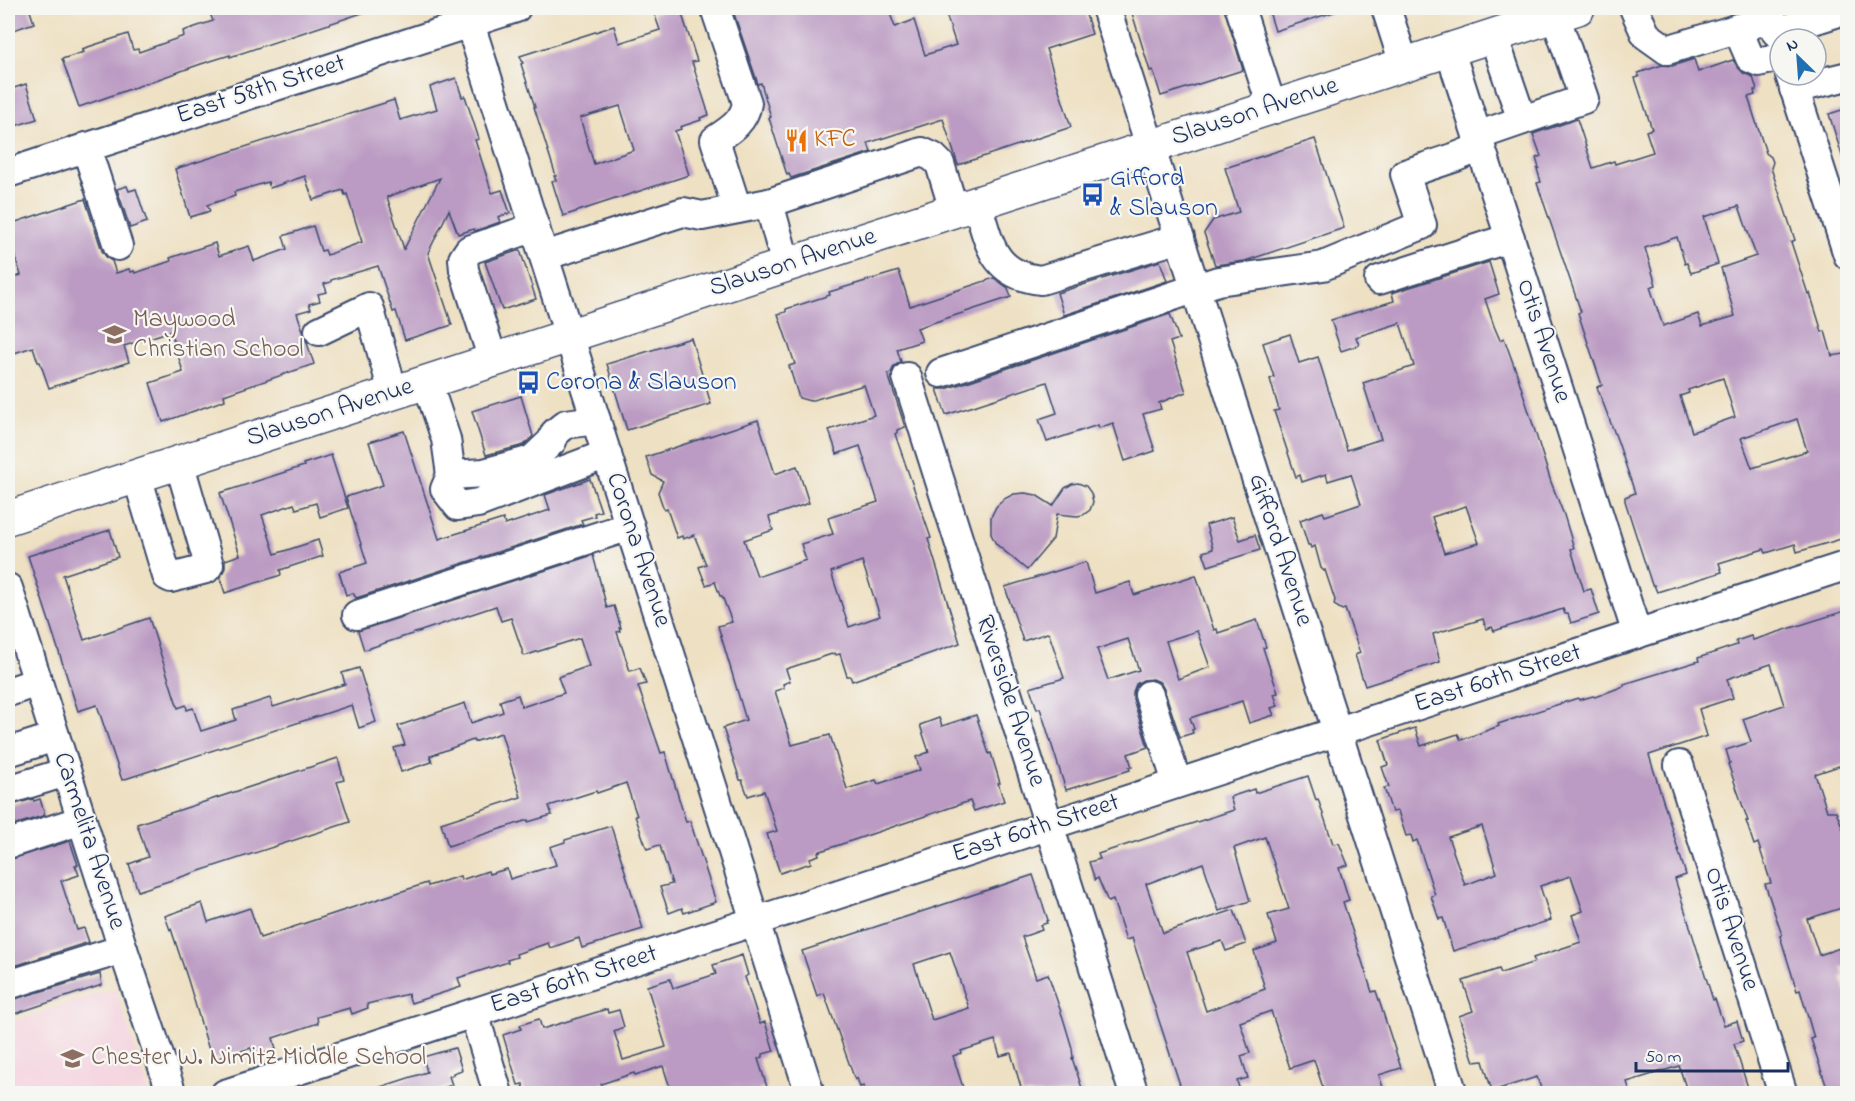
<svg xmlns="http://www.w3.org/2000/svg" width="1855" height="1101" viewBox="0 0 1855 1101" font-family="'Indie Flower',sans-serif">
<rect width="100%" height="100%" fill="#f6f6f2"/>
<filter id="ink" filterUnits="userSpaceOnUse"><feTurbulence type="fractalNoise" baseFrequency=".0167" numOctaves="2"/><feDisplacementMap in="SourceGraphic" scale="12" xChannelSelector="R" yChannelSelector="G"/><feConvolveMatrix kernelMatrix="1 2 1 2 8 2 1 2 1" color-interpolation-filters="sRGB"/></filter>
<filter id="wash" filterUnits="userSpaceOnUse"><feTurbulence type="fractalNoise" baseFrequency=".008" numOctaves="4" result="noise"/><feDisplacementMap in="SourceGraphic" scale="24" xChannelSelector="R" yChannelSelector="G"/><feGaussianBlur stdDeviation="1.35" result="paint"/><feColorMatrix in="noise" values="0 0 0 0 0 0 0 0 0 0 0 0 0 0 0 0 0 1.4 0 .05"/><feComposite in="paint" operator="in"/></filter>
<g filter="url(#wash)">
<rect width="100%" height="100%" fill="#eee0c2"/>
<!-- built -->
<path fill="#f4cfdd" d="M115 988 149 1093H8V1023Z"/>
<g id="blocks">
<!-- building -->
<g fill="#bb9bc3" fill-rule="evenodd">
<path d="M8 8H29L34 23 8 32Z"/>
<path d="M208 8H367L368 11 230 57V55L201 64 79 107 62 59 84 52 82 49 128 34 133 50 138 49 139 52 184 36 183 31 213 21Z"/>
<path d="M672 8H680L697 61 692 62 709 115 700 118 701 120 680 127 681 129 675 131 689 175 563 216 552 181 556 180 554 176H556L534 107H535L521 64 523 63 520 56 614 26 619 43 660 30 654 13ZM620 106 634 150 594 164 580 118Z"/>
<path d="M732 8H888L895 27 914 20 925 55 956 45 944 8H1084L1092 34 1046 49 1071 127 958 165 943 119 868 143 871 152 791 178 789 174 787 175 769 118 771 117 761 83 758 84Z"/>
<path d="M1150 8H1224L1243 70 1161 96 1153 70 1150 71 1132 13Z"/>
<path d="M1268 8H1337V11L1275 31Z"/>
<path d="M1694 59 1698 72 1733 60 1743 73 1753 77 1757 90H1754L1755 95 1748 97 1766 153 1771 157 1773 162 1771 168 1795 240 1791 242 1808 294 1810 293 1822 332 1825 331 1832 356 1844 354 1848 364V537L1797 552 1795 544 1766 553 1764 549 1719 563 1722 572 1657 592 1654 585H1652L1625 501V497L1635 493 1618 442 1597 387 1602 385 1578 313 1581 312 1537 183 1541 182 1537 169 1539 168 1536 158 1541 156 1533 134 1577 119 1593 168 1614 161 1615 164 1653 152 1646 131 1652 129 1635 78 1639 77 1638 73 1662 65 1672 66ZM1739 206 1756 256 1721 268 1735 316 1702 326 1698 314 1663 326 1650 287 1656 285 1645 248 1677 237 1685 264 1687 263 1691 273 1718 264 1704 217ZM1723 378 1735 417 1692 432 1680 396 1689 393 1688 390ZM1797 419 1807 451 1752 468 1741 438Z"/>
<path d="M456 78 462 97 465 96 479 139 475 140 492 193 502 190 510 213 498 217 500 222 475 231 474 229 458 234 449 210 428 253 452 325 405 340 396 311 393 312 378 266 331 280V282L324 284 327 292 318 294 320 301 309 304 311 309 297 313 314 364 224 395 225 400 163 422 150 383 183 372 171 331 124 346 129 362 49 388 40 362H38L33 347 8 355V280L21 275 8 235V230L12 229 10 224 85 199 102 251 107 258 112 261 116 273 129 269 131 272 134 271 135 273 171 261 170 258 215 243 219 256 249 246 254 261 287 249 283 236 313 226 321 251 325 250 327 255 362 242 347 194 345 195 343 190 313 200 305 176 270 188 268 182 234 192 235 196 207 205 210 211 190 217 175 169 394 100 400 120 437 109 430 87ZM440 178 404 249 387 197Z"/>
<path d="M26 84 37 119 15 126V125L11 126 8 114V90Z"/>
<path d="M1848 108V161L1844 162 1829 114Z"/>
<path d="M1315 139 1344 228 1245 261 1215 265 1204 233 1213 220 1239 212 1225 168Z"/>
<path d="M127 186 129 191 136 189 147 222 130 228 117 189Z"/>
<path d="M520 250 536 299 502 310 485 262Z"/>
<path d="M1160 261 1167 281 1064 315 1057 293Z"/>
<path d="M1489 262 1499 294 1485 299 1494 326 1500 340 1504 338 1517 374 1551 482 1564 515 1574 548 1571 549 1584 591 1591 589 1599 614 1571 623 1568 614H1565L1563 609 1494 631 1492 627 1486 629 1483 619 1433 634 1440 662 1365 686 1355 655 1360 653 1345 609 1342 610 1334 605 1335 600 1325 570 1324 571 1321 568 1315 546 1311 548 1310 545H1308L1300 520 1323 512 1325 516 1361 504 1351 474 1328 481 1326 474 1302 482 1300 475 1296 477 1274 411 1279 410 1270 379 1274 377 1263 343 1290 334 1299 363 1318 357 1347 450 1381 439 1363 383 1414 366 1400 323 1356 337 1359 345 1341 351 1331 320 1394 301 1392 293ZM1466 506 1479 543 1444 553 1432 517Z"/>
<path d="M899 271 910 306 994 278 1008 288 1011 297 917 328 922 341 897 349 901 362 894 366 891 373 888 374 905 427 897 430V433L895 434 931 538 928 539 960 643 852 681 850 676H847L840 654 836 655 835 653 786 669 790 681 783 684 784 688 775 691 792 745 830 735 847 789 876 780 878 784 920 770 916 757 929 752 920 725 939 718 942 726 976 715 989 754 991 753 1000 783H998L1004 801 974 811 970 801 818 852 819 855 810 858 811 863 780 873 767 834 777 831 764 791 748 796 742 780H740L723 728 746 720 718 626 732 622 722 596H720L715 582 706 585 699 567 706 564 694 535 683 539 682 536 677 538 667 509 664 510 658 492 663 481 652 475 646 457 758 420 775 474 797 466 809 503 769 517 773 530 744 540 757 576 759 575 760 576 806 560 801 544 833 534 828 518 878 502 860 446 837 454 829 430 874 415 864 385 810 401 799 398 789 366 795 364 778 314 786 312V309L830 295 829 292ZM862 561 880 616 849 627 831 572Z"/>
<path d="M1170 314 1179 339 1170 342 1186 392 1159 403 1161 409 1143 414 1155 451 1125 461 1113 423 1099 428 1098 425 1047 442 1039 419 1057 413 1047 382 946 415 937 389H946Z"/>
<path d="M691 338 711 404 627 430 607 364Z"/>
<path d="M521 396 533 436 524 445 486 455 472 411Z"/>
<path d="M404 431 439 539 503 519 505 525 550 510 545 495 590 479 601 511 594 513 595 516 581 520 583 524 356 598 353 593 346 595 339 572 367 563 346 497 383 485 369 442Z"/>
<path d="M331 455 348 508 320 517 316 503 296 509 294 504 262 515 275 554 318 540 323 556 280 570 281 575 225 593 220 578 225 568V560L240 555 220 493 304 466 303 464Z"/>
<path d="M1078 483 1086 486 1091 493 1093 502 1090 510 1083 515 1077 516 1057 514 1053 539 1027 570 996 544 991 534V517L996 507 1004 499 1014 494 1025 493 1036 495 1053 506 1065 488 1072 484Z"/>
<path d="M1232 517 1240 540 1255 535 1260 550 1208 566 1203 552 1213 549 1206 525Z"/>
<path d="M110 530 118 557 63 575 84 640 149 618 178 708 186 705 187 710 193 708 201 731 236 720 233 710 270 698 273 707 345 684 342 673 359 668 376 722 359 728 352 705 122 780 97 705 78 711 28 556Z"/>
<path d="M593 555 607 608 614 606 621 628H619L620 631 617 632 630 671 640 668 646 684 638 686 661 753 665 752 686 822 690 821 716 902 684 913 682 908 669 913 660 887 672 884 660 846 659 845 647 849 635 816H637L626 783 597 793 596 791 549 806 552 815 528 822V820L448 846 441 823 521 797 501 733 474 742 473 740 430 756 432 762 401 772 394 748 405 745 398 726 465 703 471 723 503 712 500 701 518 695 522 707 564 693 558 677 589 666 580 638 524 656 511 618 501 621 496 606 364 650 358 631Z"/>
<path d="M1086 562 1095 593 1130 582 1134 595 1196 575 1214 630 1217 629 1218 633 1257 620 1266 647 1263 648 1278 693 1274 694 1278 706 1271 708 1274 715 1249 723 1242 701 1190 718 1194 729 1192 730 1193 733 1180 737 1164 689 1160 682 1153 679 1143 680 1136 684 1133 692V699L1148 747 1128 754 1132 767H1129L1130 770 1066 790 1040 708 1037 709 1030 688 1064 678 1049 634 1047 633 1023 641 1005 587ZM1197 631 1210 667 1178 679 1166 641ZM1128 639 1139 670 1108 680 1097 649Z"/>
<path d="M1848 610V763L1815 774 1827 811H1836L1848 842V906L1807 919 1819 955 1843 947 1848 961V966L1841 968 1844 976 1841 977 1848 998V1094H1829L1811 1039 1814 1038 1800 990 1797 991 1780 936 1782 935 1765 884 1771 883 1758 843 1754 845 1746 821H1748L1728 764 1730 763 1726 750 1751 742 1743 719 1784 705 1771 664 1727 679 1733 698 1699 709 1707 736 1649 755 1686 875 1675 879 1713 1000 1715 999 1724 1025 1737 1021 1743 1041 1734 1044 1750 1094H1688L1679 1066 1627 1082 1631 1094H1543L1537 1077 1492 1091 1483 1061 1474 1062 1459 1016 1473 1011 1463 981 1499 969 1501 973 1535 962 1533 958 1581 942 1572 915 1583 911 1571 876 1540 886 1551 920 1453 951 1443 918 1439 919 1431 896 1435 895 1417 840 1413 842 1411 835 1406 836 1398 811 1392 812 1384 788 1389 787 1382 767 1388 765 1380 740 1415 728 1421 746 1458 734 1461 740 1499 726 1498 724 1578 698 1579 700 1593 696 1595 697 1624 686V684L1699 661 1698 658 1737 645 1736 641 1751 636 1753 640ZM1482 826 1497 873 1465 885 1448 837Z"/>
<path d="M338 758 344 780 337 782 350 822 138 891 129 864 148 857 137 824Z"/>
<path d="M1308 776 1316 800 1318 799 1333 844 1339 843 1348 865 1339 868 1349 900 1343 902 1372 992 1376 991 1401 1068 1379 1075 1385 1094H1325L1314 1060 1290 1068 1271 1011 1240 1022 1250 1053 1241 1056 1248 1078 1237 1081 1241 1094H1183L1132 938 1126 940 1113 900 1108 902 1098 878 1095 880 1089 862 1100 859 1098 854 1234 810 1230 797 1254 789 1255 793ZM1265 837 1289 909 1268 915 1277 943 1254 951 1265 989 1206 1011 1187 952 1222 941 1226 951 1246 944 1234 910 1163 933 1146 884 1203 863 1219 911 1250 901 1234 848Z"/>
<path d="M33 799 34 801 40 799 45 815 8 827V806Z"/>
<path d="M611 826 643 929 582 948 579 938 550 948 548 943 516 954 517 957 507 960 508 962 458 978 461 987 411 1003 408 994 367 1004 368 1008 352 1014 350 1008 317 1017 318 1023 273 1038 276 1049 254 1056 251 1048 212 1060 188 980 171 929 170 930 165 916 202 903 208 922 250 908 260 938 427 883 428 886 460 876 461 880 488 871 489 874 507 869 510 879 556 865 550 847 565 842V840Z"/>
<path d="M70 841 78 865H75L79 875 61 881 77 930 84 928 89 942 8 968V860Z"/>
<path d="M1033 875 1048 920 1046 921 1047 923 1040 925 1042 930 1022 937 1036 978 1048 974 1063 1018 1072 1048 1073 1058H1072L1084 1094H1023L1011 1053 1000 1056 995 1040 961 1051 962 1053 953 1056 965 1094H865L864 1086 860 1087 857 1078 855 1080 824 993 817 996 802 951ZM950 952 969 1008 932 1020 914 964Z"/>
<path d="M742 955 748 975 745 977 760 1024 765 1022 774 1051 763 1054V1057L758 1059 767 1087 759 1089 761 1094H672L663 1066 635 1075 634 1073 601 1084 604 1094H524L523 1084 518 1085 503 1035 521 1029 520 1025 539 1019 542 1029 607 1009 608 1013 619 1010 624 1027 614 1031 623 1060 666 1047 647 986 670 979 673 988 716 974 713 965Z"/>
<path d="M100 974 102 985 8 1016V1001Z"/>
<path d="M455 1048 462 1070 453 1073V1075L449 1076 452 1085 426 1094H371V1090L427 1072 423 1057Z"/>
</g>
</g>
</g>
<g filter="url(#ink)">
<use href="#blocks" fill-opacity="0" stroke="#3b4a6d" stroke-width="1.5"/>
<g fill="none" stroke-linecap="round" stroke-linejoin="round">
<defs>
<g id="minor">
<path d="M465 8 810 1094"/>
<path d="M715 8 747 103C744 122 730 130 715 140L737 209"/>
<path d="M1106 8 1453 1094"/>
<path d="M1240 8 1272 107"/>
<path d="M1386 8 1404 64"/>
<path d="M1634 8 1646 35 1667 50 1772 18"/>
<path d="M1737 28 1750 58 1759 62 1780 57"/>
<path d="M1776 32 1848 9"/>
<path d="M1493 35 1522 120"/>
<path d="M1449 48 1637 634"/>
<path d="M1790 75 1848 255"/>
<path d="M1794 89 1848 76"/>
<path d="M1477 136 1584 99 1555 15"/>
<path d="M86 147 118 246"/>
<path d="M8 173 516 8"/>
<path d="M769 203 786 265"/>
<path d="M977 203C989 242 992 275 1041 280L1180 238"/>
<path d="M544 256 683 212 702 216 769 203 922 152 933 157 940 164 954 210"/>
<path d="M1379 280 1510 238"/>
<path d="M319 331 369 307 393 392"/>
<path d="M493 360 464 270 463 259 469 250 535 227"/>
<path d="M941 373 1218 281 1323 266 1422 225 1405 174 1456 157 1481 147"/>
<path d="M907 377 1134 1094"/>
<path d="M427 382 446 439 451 475"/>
<path d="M596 420 566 424 555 433 552 441 532 460 484 473 451 475 445 489 458 506 478 503 607 454"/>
<path d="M137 476 167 576 171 578 206 569 209 565 179 462"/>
<path d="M8 588 123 949 172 1094"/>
<path d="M357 615 630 526"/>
<path d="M8 692 37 682"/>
<path d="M1149 695 1177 783"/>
<path d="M8 752 55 737"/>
<path d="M1679 765 1783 1094"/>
<path d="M8 790 66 772"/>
<path d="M8 844 82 820"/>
<path d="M8 985 123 949"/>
<path d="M474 1013 498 1094"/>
<path d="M225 1094 1848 565"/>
</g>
<path id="major" d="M8 518 1578 8"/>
</defs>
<!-- minor casing -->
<use href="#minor" stroke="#3b4a6d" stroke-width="32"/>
<!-- major casing -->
<use href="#major" stroke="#3b4a6d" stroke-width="36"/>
<!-- minor -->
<use href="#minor" stroke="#fff" stroke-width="28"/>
<!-- major -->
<use href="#major" stroke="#fff" stroke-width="33"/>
</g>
</g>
<!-- icons -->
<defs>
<symbol id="restaurant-bare" viewBox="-9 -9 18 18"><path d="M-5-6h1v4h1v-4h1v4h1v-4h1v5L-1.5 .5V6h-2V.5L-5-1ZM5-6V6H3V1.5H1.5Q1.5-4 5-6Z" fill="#e8710a" stroke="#f6f6f2" stroke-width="2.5" paint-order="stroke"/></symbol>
<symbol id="bus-bare" viewBox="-9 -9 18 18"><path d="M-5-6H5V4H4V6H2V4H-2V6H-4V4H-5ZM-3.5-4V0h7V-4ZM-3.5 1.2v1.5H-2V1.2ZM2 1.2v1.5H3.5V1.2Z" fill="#1a4fb4" stroke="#f6f6f2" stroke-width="2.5" paint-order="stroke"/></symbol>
<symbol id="school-bare" viewBox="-9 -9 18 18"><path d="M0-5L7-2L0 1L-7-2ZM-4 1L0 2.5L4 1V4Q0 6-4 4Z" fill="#8d6e63" stroke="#f6f6f2" stroke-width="2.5" paint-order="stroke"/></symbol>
</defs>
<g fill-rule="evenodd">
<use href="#restaurant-bare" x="780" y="124" width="33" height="33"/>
<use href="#bus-bare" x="1076" y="178" width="33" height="33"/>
<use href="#school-bare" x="98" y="318" width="33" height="33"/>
<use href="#bus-bare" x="512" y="366" width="33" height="33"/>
<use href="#school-bare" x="56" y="1042" width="33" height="33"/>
</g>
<g text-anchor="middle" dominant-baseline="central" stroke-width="4.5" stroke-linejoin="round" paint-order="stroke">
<!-- street labels -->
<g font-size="26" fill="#1b2f5e" stroke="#f6f6f2">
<text transform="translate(261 90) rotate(-18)">East 58th Street</text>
<text transform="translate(1255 112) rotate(-18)">Slauson Avenue</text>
<text transform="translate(793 263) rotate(-18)">Slauson Avenue</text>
<text transform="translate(1543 341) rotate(72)">Otis Avenue</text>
<text transform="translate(330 413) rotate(-18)">Slauson Avenue</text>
<text transform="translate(638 550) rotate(72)">Corona Avenue</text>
<text transform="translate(1280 550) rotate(72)">Gifford Avenue</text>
<text transform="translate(1498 679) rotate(-18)">East 60th Street</text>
<text transform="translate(1010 701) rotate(72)">Riverside Avenue</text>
<text transform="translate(1036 829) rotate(-18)">East 60th Street</text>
<text transform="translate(89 841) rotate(72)">Carmelita Avenue</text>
<text transform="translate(1731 929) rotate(72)">Otis Avenue</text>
<text transform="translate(574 980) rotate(-18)">East 60th Street</text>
</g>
<!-- food labels -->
<g font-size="26" fill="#c56008" stroke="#f6f6f2" text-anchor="start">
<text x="814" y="140">KFC</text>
</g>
<!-- transit labels -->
<g font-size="26" fill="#164399" stroke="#f6f6f2" text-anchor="start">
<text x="1110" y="179">Gifford<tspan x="1110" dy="30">&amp; Slauson</tspan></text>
<text x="546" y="383">Corona &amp; Slauson</text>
</g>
<!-- education labels -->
<g font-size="26" fill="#785e54" stroke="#f6f6f2" text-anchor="start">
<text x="133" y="320">Maywood<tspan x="133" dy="30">Christian School</tspan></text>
<text x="91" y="1058">Chester W. Nimitz Middle School</text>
</g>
</g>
<!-- margin -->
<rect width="1855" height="1101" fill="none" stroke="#f6f6f2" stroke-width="30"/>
<!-- north arrow -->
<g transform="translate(1798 57) rotate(335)"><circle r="28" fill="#f6f6f2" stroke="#9ea6b7" stroke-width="1.5"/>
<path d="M0-4.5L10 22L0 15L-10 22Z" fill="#1f6fb2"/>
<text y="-9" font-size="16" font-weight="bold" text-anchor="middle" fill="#1b2f5e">N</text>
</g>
<!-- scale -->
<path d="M1636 1062v9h152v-9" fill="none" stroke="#1b2f5e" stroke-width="3"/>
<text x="1645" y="1062" font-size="18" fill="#1b2f5e" stroke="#f6f6f2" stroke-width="4.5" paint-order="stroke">50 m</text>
</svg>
